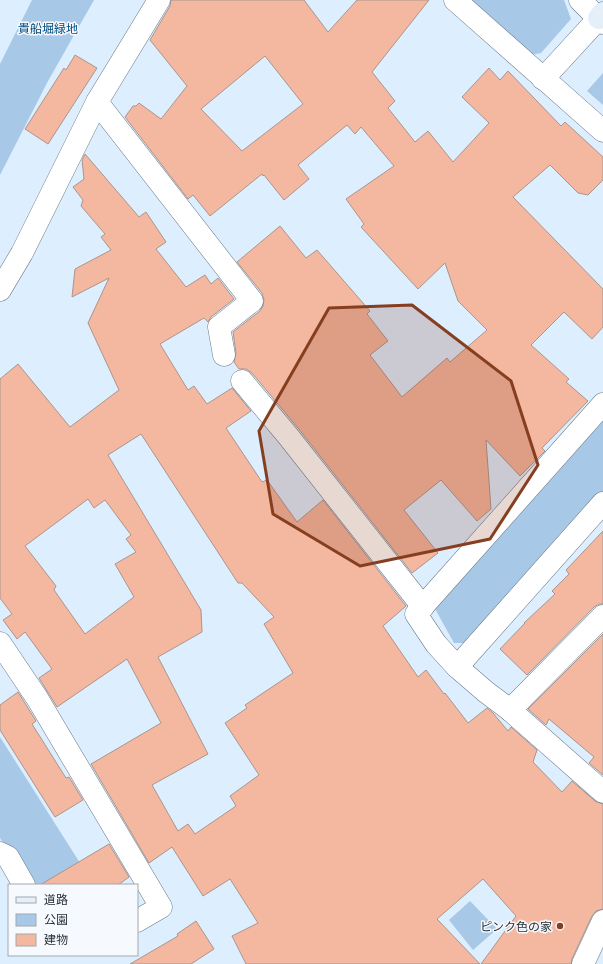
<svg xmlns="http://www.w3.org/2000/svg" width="603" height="964" viewBox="0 0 603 964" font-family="'PT Sans Narrow','Noto Sans JP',sans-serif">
<rect width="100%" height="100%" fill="#def"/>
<!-- green -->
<g fill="#a7c8e7">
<path d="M32 0H94L48 81 0 175V64Z"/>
<path d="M469 0H564L571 19 541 53 530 55Z"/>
<path d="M603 73V105L587 91Z"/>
<path d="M603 411V495L469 643H454L434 607Z"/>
<path d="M0 737 94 885H29L0 838Z"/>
<path d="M470 901 497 929 473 950 449 920Z"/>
</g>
<!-- building -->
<g fill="#f4b79f" stroke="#ab958d" fill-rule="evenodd">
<path d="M171 0H304L328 32 357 0H429L372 72 395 101 388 108 415 142 428 131 453 162 489 123 462 97 489 68 500 80 508 71 561 126 565 122 603 157V180L588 195 578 193 550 165 513 197 603 289V327L592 339 564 312 531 345 569 379 566 382 588 401 542 448 545 451 520 476 486 440 491 509 477 521 441 480 404 510 438 553 412 573 298 428 252 373 246 369H239L234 362 236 353 233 332 260 311 263 306 264 300 262 293 237 262 280 226 306 258 317 250 370 311 367 314 388 341 370 355 402 397 447 358 450 362 487 330 458 301 445 263 418 289 361 227 364 224 346 199 394 166 361 127 355 134 347 125 298 165 309 179 284 200 264 175 263 176 262 174 210 216 193 195 188 199 125 117 133 106H136L139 103 161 119 187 86 150 40 170 6ZM265 56 303 104 242 151 201 109Z"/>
<path d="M75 55 97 68 48 144 25 129 64 68 66 70Z"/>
<path d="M85 154 139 217 146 212 166 242 156 249 186 287 205 275 211 284 218 278 234 299 211 317 208 322 204 318 160 344 188 390 194 386 207 404 232 388 251 411 226 428 262 482 267 480 297 522 323 500 406 606 383 626 418 677 426 670 444 694 445 693 468 723 487 708 493 713 508 731 511 727 537 750 533 762 562 792 572 781 595 801 603 804V909L596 911 592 916 572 959 571 964H481L516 916 483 879 437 919 480 964H246L232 936 258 923 230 879 203 896 172 847 149 863 91 764 161 723 127 659 57 707 39 678 52 669 25 632 17 639 3 620 12 614 0 598V379L18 364 70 427 119 390 88 323 109 278 72 297 75 269 111 250 101 237 105 234 81 206 83 200 73 187 84 179 82 160ZM141 434 238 583H242L274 617 264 624 293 673 245 705 247 708 225 723 259 775 230 796 236 806 195 834 188 824 178 831 152 785 208 754 158 657 202 632 201 610 108 455ZM88 499 94 508 105 500 131 535 126 539 136 552 115 564 134 597 85 634 54 590 56 586 25 546Z"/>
<path d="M603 531V604H599L594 607 527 675 500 649 525 623H524L555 594 552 591 569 574 566 570Z"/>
<path d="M603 634V775L589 763 594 757 549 719 546 725 528 709Z"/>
<path d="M18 692 36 721 32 724 66 778 69 777 83 800 55 817 0 730V705Z"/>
<path d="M109 844 129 877 118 885H40Z"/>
<path d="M196 921 214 949 191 964H130L178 936 177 934Z"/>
</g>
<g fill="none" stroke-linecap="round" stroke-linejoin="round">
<defs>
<g id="street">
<path d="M455 0 603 131"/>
<path d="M580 0 603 23"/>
<path d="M543 79 599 18"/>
<path d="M97 102 252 301 219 327 224 355"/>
<path d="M0 290 22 253 97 102 159 0"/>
<path d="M242 381 288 436 423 607"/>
<path d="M603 404 416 614 436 644 457 667 486 692 510 710 603 792"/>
<path d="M0 643 37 698 161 907 137 921"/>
<path d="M457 667 603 503"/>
<path d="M510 710 603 616"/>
<path d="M0 853 8 857 24 885"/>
<path d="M583 964 603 921"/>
</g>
<path id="secondary" d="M599 18 603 13"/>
</defs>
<!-- street casing -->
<use href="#street" stroke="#6a7a88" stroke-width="23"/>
<!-- secondary casing -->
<use href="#secondary" stroke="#6a7a88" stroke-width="23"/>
<!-- street -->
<use href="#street" stroke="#fff" stroke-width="22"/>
<!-- secondary -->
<use href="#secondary" stroke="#e4effa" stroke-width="22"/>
</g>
<!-- marked area -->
<path fill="#863e20" fill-opacity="0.2" stroke="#863e20" stroke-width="3" stroke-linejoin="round" d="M412 305 511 381 538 465 490 539 360 566 273 514 259 431 329 308Z"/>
<!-- markers -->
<circle fill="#863e20" stroke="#f6f9fd" stroke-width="1.5" cx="560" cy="926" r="4"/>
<g text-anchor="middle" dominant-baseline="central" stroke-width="3" stroke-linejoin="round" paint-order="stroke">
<!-- park labels -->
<g font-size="12" fill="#004b7f" stroke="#f6f9fd">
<text x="48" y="28">貴船堀緑地</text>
</g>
<!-- poi labels -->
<g font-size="12" fill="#293036" stroke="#f6f9fd" text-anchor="end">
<text x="552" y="926">ピンク色の家</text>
</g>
</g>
<!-- legend -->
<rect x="8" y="884" width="130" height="72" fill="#f6f9fd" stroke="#a4a9ad"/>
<rect x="16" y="897" width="20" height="6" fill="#e4effa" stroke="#a4a9ad"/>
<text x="44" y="904" font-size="12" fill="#293036">道路</text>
<rect x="16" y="914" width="20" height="12" fill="#a7c8e7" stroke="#a4a9ad"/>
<text x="44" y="924" font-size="12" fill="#293036">公園</text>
<rect x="16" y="934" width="20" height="12" fill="#f4b79f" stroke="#a4a9ad"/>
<text x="44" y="944" font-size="12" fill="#293036">建物</text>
</svg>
